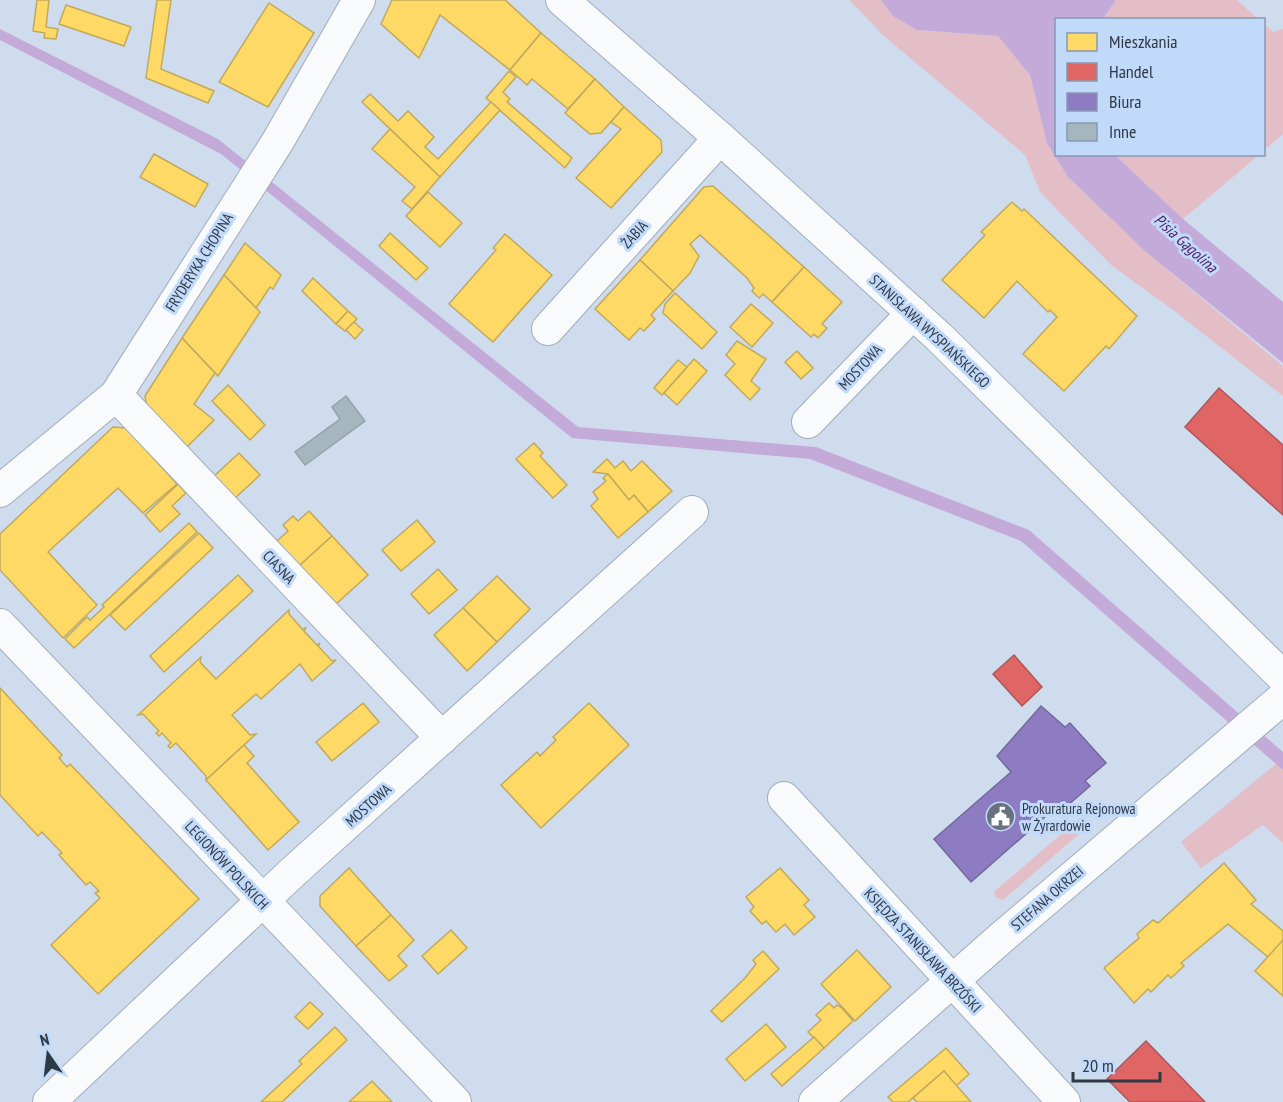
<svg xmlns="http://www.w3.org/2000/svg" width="1283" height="1102" viewBox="0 0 1283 1102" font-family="'PT Sans Narrow',sans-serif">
<rect width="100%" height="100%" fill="#cfdced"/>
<!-- green -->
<g fill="#e3bec7">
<path d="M849 0H881L893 16 917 30 998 36 1030 75 1047 143 1068 177 1146 252 1283 366V396L1173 310 1111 265 1040 192 1025 155 884 36Z"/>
<path d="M1116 0H1237L1258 19 1103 20Z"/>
<path d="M1264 24 1273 32 1283 29V134L1264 150Z"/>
<path d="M1115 155H1259L1183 219Z"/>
<path d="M1283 758V843L1263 825 1201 868 1181 842Z"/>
<path d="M1080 818 1087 820V827L1003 900 995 897 994 892Z"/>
</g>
<!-- water -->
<g fill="#c4aad8">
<path d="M881 0H1116L1103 19 1056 20V154L1115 155 1183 219 1283 302V363L1146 252 1068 177 1047 143 1030 75 998 36 917 30 893 16Z"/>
<path d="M0 29 218 139 578 427 816 447 1029 530 1283 752V770L1021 541 810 459 572 438 221 154 0 40Z"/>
</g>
<!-- homes -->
<g fill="#ffd966" stroke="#c1a95c" stroke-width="1.5">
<path d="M37 0H49L46 27 58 29 56 39 44 38 45 33 33 31Z"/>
<path d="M157 0H171L161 69 214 91 208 103 146 78Z"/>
<path d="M392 0H505L541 33 510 70 440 15 419 58 381 24Z"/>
<path d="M269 3 314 33 268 107 219 82Z"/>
<path d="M66 5 131 27 124 46 59 24Z"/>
<path d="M541 33 595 79 568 109 532 79 527 85 510 70Z"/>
<path d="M509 71 516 77 503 92 510 99 507 102 572 158 565 168 486 98Z"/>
<path d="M595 79 624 107 601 133 590 134 565 113Z"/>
<path d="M370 94 398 121 408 111 434 137 425 147 438 159 491 102 500 110 440 177 362 102Z"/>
<path d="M624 107 661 140 662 152 611 208 576 178 621 129 611 122Z"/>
<path d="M390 129 440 177 412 209 402 201 415 187 372 149Z"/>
<path d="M154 154 208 184 195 207 140 177Z"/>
<path d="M713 186 804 267 772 302 763 294 759 298 752 291 754 288 747 278 700 235 690 244 699 256 690 273 673 291 640 260 704 187Z"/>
<path d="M428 192 462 223 440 247 406 216Z"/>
<path d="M1012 202 1022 211 1024 209 1137 316 1109 349 1106 346 1064 391 1023 354 1057 317 1050 310 1048 312 1017 281 984 318 942 280 985 235 981 232Z"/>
<path d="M390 233 428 268 416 280 379 246Z"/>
<path d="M505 234 552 275 493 342 449 304 496 250 493 248Z"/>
<path d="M245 243 281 275 273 289 270 287 256 308 224 275Z"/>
<path d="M640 260 673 291 651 315 655 319 644 331 640 328 629 340 595 309Z"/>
<path d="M804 267 842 302 822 324 827 328 818 338 814 334 811 337 772 302Z"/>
<path d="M224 275 260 312 218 376 182 338Z"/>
<path d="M313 278 348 311 336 324 302 291Z"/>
<path d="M675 293 717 332 702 349 663 313 665 304Z"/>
<path d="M751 304 773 323 752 347 730 327Z"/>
<path d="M348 311 357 319 345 331 336 324Z"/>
<path d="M354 322 363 330 355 339 346 330Z"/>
<path d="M182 338 215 373 194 404 214 420 186 448 147 408 145 396Z"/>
<path d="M737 341 766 359 751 381 760 389 750 400 725 375 735 364 726 355Z"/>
<path d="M797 351 813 368 801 379 785 362Z"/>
<path d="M694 359 707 371 677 405 664 393Z"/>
<path d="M678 360 687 367 662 395 654 388Z"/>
<path d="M228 385 265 425 250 440 212 401Z"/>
<path d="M113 427 126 428 177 484 143 513 118 488 48 552 97 605 63 638 0 570V534Z"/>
<path d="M534 443 543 453 540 456 567 485 553 498 516 459Z"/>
<path d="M239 453 260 475 234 499 213 477Z"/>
<path d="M607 459 615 468 623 461 631 471 642 461 672 491 648 512 634 495 629 500 608 474 593 472Z"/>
<path d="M608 474 629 500 634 495 648 512 618 538 591 506 598 499 593 492 606 481 603 478Z"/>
<path d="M178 484 186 493 172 506 180 514 160 532 145 515Z"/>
<path d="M309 511 332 536 299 566 277 541 288 531 283 525 293 516 298 521Z"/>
<path d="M417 520 435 542 401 571 382 550Z"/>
<path d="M189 523 197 532 74 648 65 639 87 617 90 620 104 607 102 605Z"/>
<path d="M199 533 213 548 125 630 110 615Z"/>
<path d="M332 536 368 575 335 605 299 566Z"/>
<path d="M438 569 457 590 429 614 411 594Z"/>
<path d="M238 575 253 591 164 672 150 656Z"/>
<path d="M497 576 530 609 497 642 463 608Z"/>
<path d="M463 608 497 642 467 671 434 635Z"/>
<path d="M289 610V614L303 630 306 627 304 631 317 645 320 643 318 646 332 661 336 660 312 681 300 664 261 699 256 694 232 715 250 735 256 734 206 780V776L176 743 170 748 168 746 171 743 162 733 159 736 156 733 159 731 143 714 138 715 201 657 200 662 216 679Z"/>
<path d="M0 688 62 755 59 758 67 767 70 764 199 899 98 994 51 945 100 898 95 893 99 891 90 882 86 885 59 855 62 853 42 832 38 836 0 795Z"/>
<path d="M363 703 379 722 332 761 316 742Z"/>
<path d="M589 703 629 745 541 828 501 785 537 752 540 756 556 740 553 737Z"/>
<path d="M244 745 254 756 247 763 299 822 268 850 206 780Z"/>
<path d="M1224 863 1256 900 1251 904 1283 931V940L1268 957 1228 924 1181 963 1184 966 1171 978 1168 975 1151 992 1148 989 1134 1003 1104 968 1139 938 1137 934 1153 920 1158 923Z"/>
<path d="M349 868 391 915 356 946 320 906V896Z"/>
<path d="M780 868 809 900 804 905 815 917 794 935 785 924 776 932 766 921 762 924 750 911 754 907 746 897Z"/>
<path d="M391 915 414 940 398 956 407 966 389 981 356 946Z"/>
<path d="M451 930 467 948 438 974 422 956Z"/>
<path d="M1283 940V996L1255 971Z"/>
<path d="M857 950 891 987 855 1021 821 984Z"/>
<path d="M763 951 779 969 722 1022 711 1011 745 978 756 964 753 960Z"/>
<path d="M310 1002 323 1014 308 1029 295 1017Z"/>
<path d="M829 1003 834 1008 837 1005 842 1008 853 1021 824 1048 808 1032 821 1020 816 1015Z"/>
<path d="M766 1024 786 1047 745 1081 726 1059Z"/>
<path d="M335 1027 347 1040 282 1102H261L302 1064 299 1061Z"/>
<path d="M814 1037 824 1048 782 1086 771 1074Z"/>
<path d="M946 1048 969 1074 956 1086 944 1071 908 1102H893L888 1097Z"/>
<path d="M944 1071 971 1102H917L913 1098Z"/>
<path d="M372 1081 392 1102H349Z"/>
</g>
<!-- shops -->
<g fill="#e06666" stroke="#ab585c" stroke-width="1.5">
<path d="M1219 388 1283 445V515L1185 427Z"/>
<path d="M1014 655 1042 687 1022 706 993 674Z"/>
<path d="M1146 1041 1205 1102H1130L1107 1079Z"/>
</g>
<!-- offices -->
<path fill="#8e7cc3" stroke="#72689d" stroke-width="1.5" d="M1041 706 1065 727 1070 723 1106 763 1085 781 1090 786 1067 806 1063 801 971 882 934 839 1011 772 997 756Z"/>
<!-- building -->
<path fill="#a6b6be" stroke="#94a3aa" stroke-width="1.5" d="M346 396 365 421 305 465 295 452 340 419 332 407Z"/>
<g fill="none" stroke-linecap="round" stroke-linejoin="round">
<defs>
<g id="minor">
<path d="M562 0 720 138 939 337 1283 677"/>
<path d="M548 329 720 138"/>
<path d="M116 395 442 738"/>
<path d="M808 422 913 313"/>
<path d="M0 491 116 395 278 141 359 0"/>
<path d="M0 625 455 1102"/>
<path d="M784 798 1064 1102"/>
<path d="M49 1102 293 872 692 512"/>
<path d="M815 1102 1001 938 1283 698"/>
</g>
</defs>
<!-- minor casing -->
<use href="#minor" stroke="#a2acb9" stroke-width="34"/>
<!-- minor -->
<use href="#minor" stroke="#f8fafc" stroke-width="32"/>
</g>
<!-- icons -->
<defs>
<symbol id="civic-disc" viewBox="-11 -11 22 22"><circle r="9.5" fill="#677180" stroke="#c2dafa"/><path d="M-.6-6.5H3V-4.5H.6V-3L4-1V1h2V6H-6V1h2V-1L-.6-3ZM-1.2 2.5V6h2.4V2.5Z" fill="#fff"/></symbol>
</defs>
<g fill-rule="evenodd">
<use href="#civic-disc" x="984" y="800" width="33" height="33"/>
</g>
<g text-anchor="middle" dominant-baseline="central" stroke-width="6" stroke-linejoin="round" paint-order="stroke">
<!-- street labels -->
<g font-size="15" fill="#2f3845" stroke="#c2dafa">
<text transform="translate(634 234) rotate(-48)">ŻABIA</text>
<text transform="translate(199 262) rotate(-58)">FRYDERYKA CHOPINA</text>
<text transform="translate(930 331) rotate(43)">STANISŁAWA WYSPIAŃSKIEGO</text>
<text transform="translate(860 367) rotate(-47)">MOSTOWA</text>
<text transform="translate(279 567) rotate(47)">CIASNA</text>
<text transform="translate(368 805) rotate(-42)">MOSTOWA</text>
<text transform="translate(227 865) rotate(47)">LEGIONÓW POLSKICH</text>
<text transform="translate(1047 898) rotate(-41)">STEFANA OKRZEI</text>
<text transform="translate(923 950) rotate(47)">KSIĘDZA STANISŁAWA BRZÓSKI</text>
</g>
<!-- poi labels -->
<g font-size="15" fill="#2f3845" stroke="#c2dafa" text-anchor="start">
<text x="1022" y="808">Prokuratura Rejonowa<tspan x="1022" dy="17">w Żyrardowie</tspan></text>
</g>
<!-- water labels -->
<g font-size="16" font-style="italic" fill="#551f65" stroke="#c2dafa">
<text transform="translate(1186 243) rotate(42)">Pisia Gągolina</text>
</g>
</g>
<!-- legend -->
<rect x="1055" y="18" width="210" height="138" fill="#c2dafa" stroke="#8799b2" stroke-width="1.5"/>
<rect x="1067" y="33" width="30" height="18" fill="#ffd966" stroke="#8799b2" stroke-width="1.5"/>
<text x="1109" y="48" font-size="18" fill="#2f3845">Mieszkania</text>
<rect x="1067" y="63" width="30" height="18" fill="#e06666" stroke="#8799b2" stroke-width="1.5"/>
<text x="1109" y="78" font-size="18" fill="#2f3845">Handel</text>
<rect x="1067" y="93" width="30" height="18" fill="#8e7cc3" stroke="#8799b2" stroke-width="1.5"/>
<text x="1109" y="108" font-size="18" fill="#2f3845">Biura</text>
<rect x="1067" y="123" width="30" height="18" fill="#a6b6be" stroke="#8799b2" stroke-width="1.5"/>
<text x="1109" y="138" font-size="18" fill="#2f3845">Inne</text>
<!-- north arrow -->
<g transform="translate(48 1054) rotate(346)" stroke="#c2dafa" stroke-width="4.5" paint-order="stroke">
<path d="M0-4.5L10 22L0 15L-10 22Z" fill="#2f3845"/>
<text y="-9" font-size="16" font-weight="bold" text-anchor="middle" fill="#2f3845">N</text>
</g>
<!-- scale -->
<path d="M1073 1072v9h87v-9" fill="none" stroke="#2f3845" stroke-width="3"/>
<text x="1082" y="1072" font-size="18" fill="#2f3845" stroke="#c2dafa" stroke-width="4.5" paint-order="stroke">20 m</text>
</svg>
